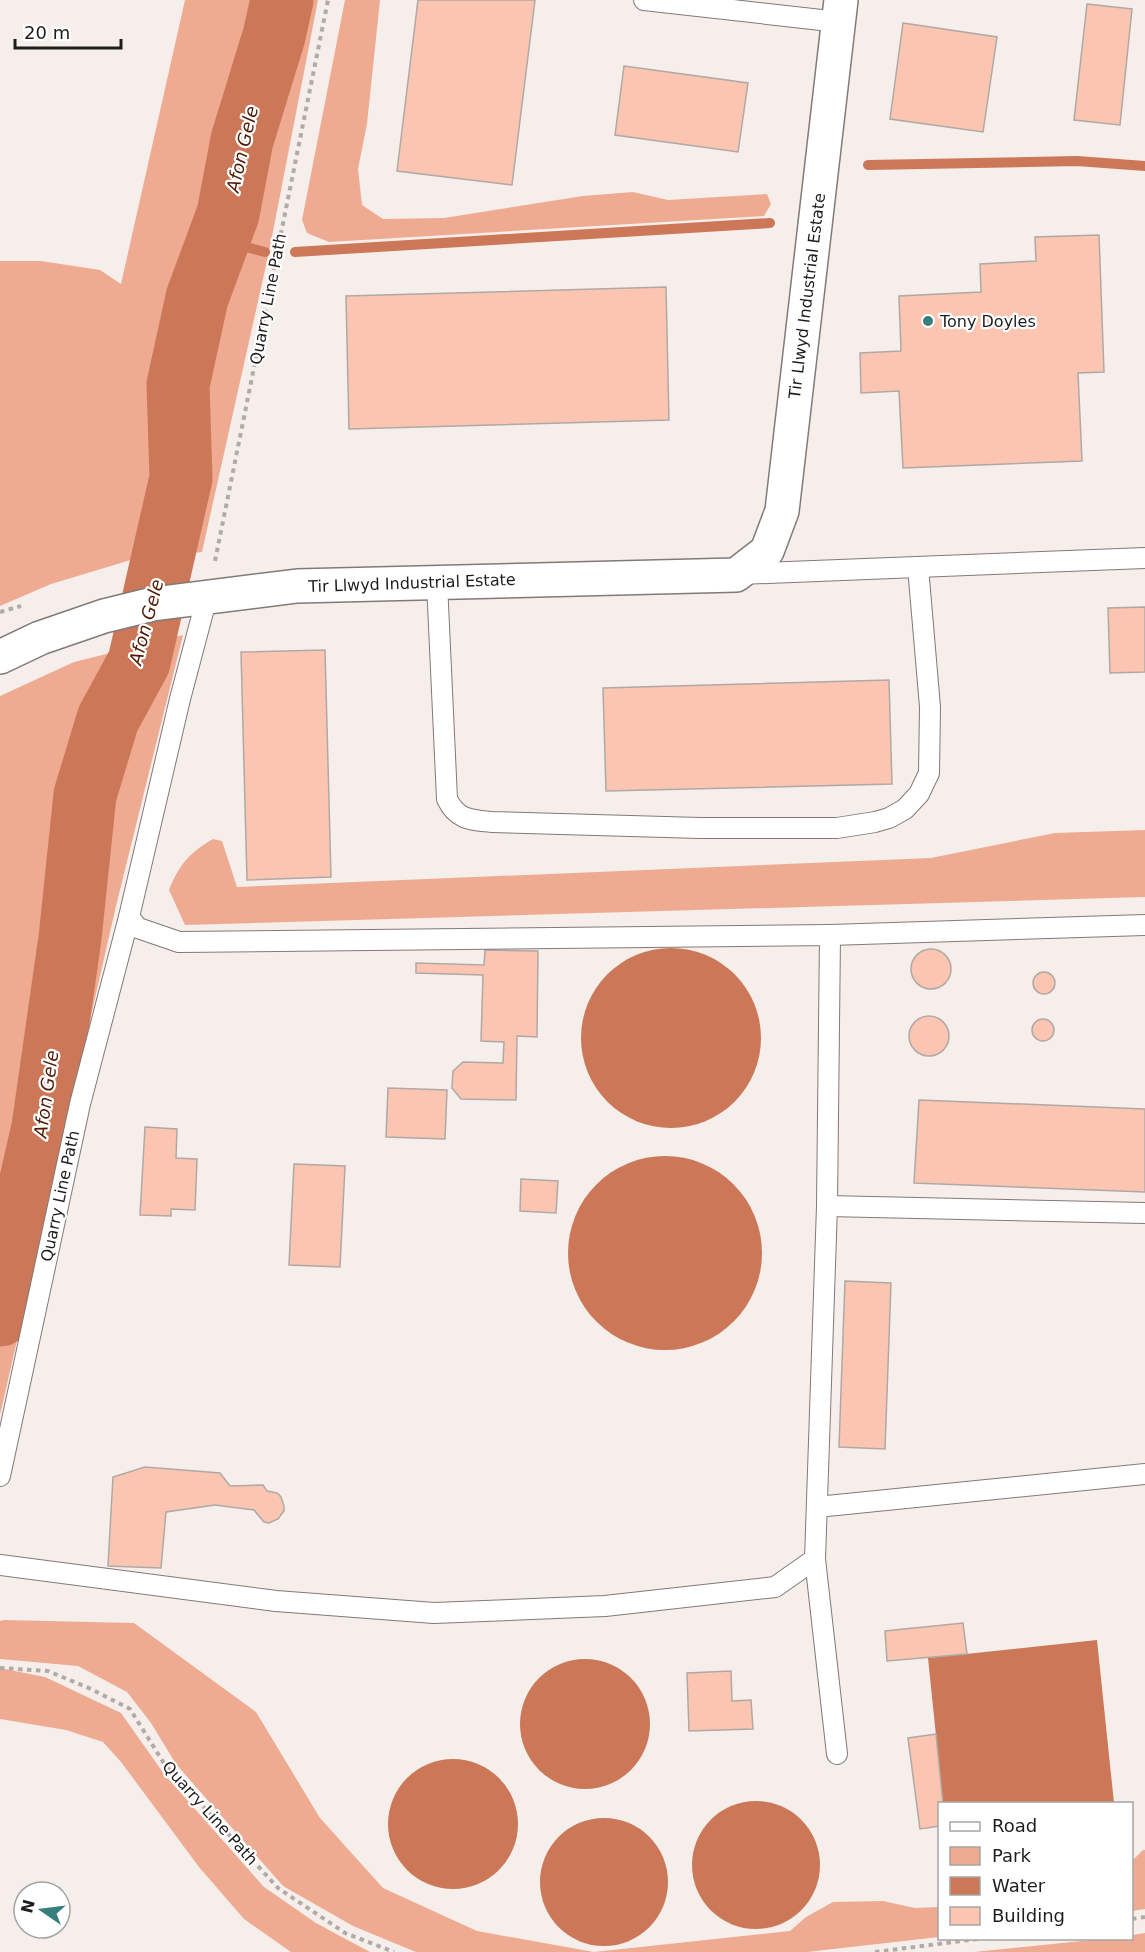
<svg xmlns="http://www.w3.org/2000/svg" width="1145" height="1952" viewBox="0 0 1145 1952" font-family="'DejaVu Sans',sans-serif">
<rect width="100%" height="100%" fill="#f5eeeb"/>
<!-- green -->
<g fill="#efab91">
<path d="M185 0H318L269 252 202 552 134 559 51 584 0 606V261H41L100 270 121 284Z"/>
<path d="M345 0H380L367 124 358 169 362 205 383 219 444 218 583 196 633 192 668 200 767 194 771 204 764 216 329 242 307 233 302 220Z"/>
<path d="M183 635 116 906 0 1415V696L74 662Z"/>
<path d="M1145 830V897L185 925 169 890C179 865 190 852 213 839L222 841 237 887 931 858 1055 833Z"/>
<path d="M4 1620 134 1623 256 1712 320 1818 383 1888 477 1931 594 1952 790 1931 806 1917 833 1902 883 1901 915 1908 939 1907V1937L807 1952H416L353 1926 283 1886 176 1764 151 1723 127 1692 78 1666 0 1659V1621Z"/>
<path d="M0 1668 45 1677 121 1713 164 1774 264 1887 316 1923 370 1952H291L244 1919 199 1867 121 1762 103 1742 66 1730 0 1719Z"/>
<path d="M1143 1850H1145V1909L1132 1911V1861Z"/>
<path d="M1145 1933V1952H974L1101 1939 1132 1938V1935Z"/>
</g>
<!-- water -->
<g fill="#cc7858">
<circle cx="671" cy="1038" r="90"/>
<circle cx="665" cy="1253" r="97"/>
<path d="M1097 1640 1114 1803H943L928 1658Z"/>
<circle cx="585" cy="1724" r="65"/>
<circle cx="453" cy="1824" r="65"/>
<circle cx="756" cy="1865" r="64"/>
<circle cx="604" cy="1882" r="64"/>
</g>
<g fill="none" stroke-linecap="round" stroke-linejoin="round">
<!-- stream -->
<g stroke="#cc7858" stroke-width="10">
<path d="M868 165 1077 161 1145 166"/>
<path d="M219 240 265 252"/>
<path d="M295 252 770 223"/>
</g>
<!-- river -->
<path stroke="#cc7858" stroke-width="63" d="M0 1315 43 1127 70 938 85 795 108 719 139 662 181 478 178 385 197 298 228 214 242 140 274 36 282 0"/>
</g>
<!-- building -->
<g fill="#fcc5b1" stroke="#afa9a6" stroke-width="1.5">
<path d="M418 0H535L512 185 397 171Z"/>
<path d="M1087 4 1132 9 1120 125 1074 120Z"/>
<path d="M903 23 997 37 983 132 890 119Z"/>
<path d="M624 66 748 83 738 152 615 135Z"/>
<path d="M1099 235 1104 372 1078 373 1082 461 903 468 899 391 861 393 860 353 901 351 899 296 981 292 980 264 1036 261 1035 237Z"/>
<path d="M666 287 669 420 349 429 346 296Z"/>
<path d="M1145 607V672L1110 673 1108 608Z"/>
<path d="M325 650 331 877 247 880 241 652Z"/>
<path d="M889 680 892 784 606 791 603 688Z"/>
<circle cx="931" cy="969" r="20"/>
<path d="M485 950 538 951 537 1037 517 1036 516 1100 461 1099 452 1088 453 1071 463 1062 503 1063 504 1042 481 1041 483 975 416 973V963L484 965Z"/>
<circle cx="1044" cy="983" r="11"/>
<circle cx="929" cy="1036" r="20"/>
<circle cx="1043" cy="1030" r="11"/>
<path d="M388 1088 447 1090 445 1139 386 1137Z"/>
<path d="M919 1100 1145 1109V1192L914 1183Z"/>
<path d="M145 1127 177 1129 176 1158 197 1159 195 1210 171 1209V1216L140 1215Z"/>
<path d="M294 1164 345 1166 340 1267 289 1265Z"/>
<path d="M521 1179 558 1181 556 1213 520 1211Z"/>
<path d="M845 1281 891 1283 885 1449 839 1447Z"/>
<path d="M145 1467 220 1473 230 1486 263 1485 267 1491 277 1493 281 1497 284 1506V1511L278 1519 269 1523 264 1522 254 1510 215 1505 166 1512 161 1568 108 1566 113 1477Z"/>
<path d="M963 1623 967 1654 887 1661 885 1631Z"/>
<path d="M731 1671 732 1701 751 1700 753 1729 689 1731 687 1673Z"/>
<path d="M936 1734 943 1804H940V1826L920 1829 908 1738Z"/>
</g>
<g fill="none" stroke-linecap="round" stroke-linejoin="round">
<defs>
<g id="service">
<path d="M644 0 839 22"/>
<path d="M740 574 1145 558"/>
<path d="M437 583 447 799C457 820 471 820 492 822L700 828H837L875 822 889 818 905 809 919 794 929 773 930 707 918 567"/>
<path d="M207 597 180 699 129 917 138 928 179 942 830 935 827 1206 815 1559 837 1754"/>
<path d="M830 935 1145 925"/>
<path d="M827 1206 1145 1213"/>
<path d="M0 1476 80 1104 129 917"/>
<path d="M817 1507 1145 1474"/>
<path d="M0 1565 276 1601 434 1613 605 1606 775 1587 815 1559"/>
</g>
<path id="minor" d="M0 657 40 638 104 616 153 604 297 586 736 575 767 551 782 511 841 0"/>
</defs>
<!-- service casing -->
<use href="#service" stroke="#807a78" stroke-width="22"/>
<!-- minor casing -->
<use href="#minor" stroke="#807a78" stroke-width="36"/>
<!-- path -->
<g stroke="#b0aba9" stroke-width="4" stroke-dasharray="4.5 4.5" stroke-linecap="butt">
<path d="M215 561 328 0"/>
<path d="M0 612 21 606"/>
<path d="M0 1668 48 1671 91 1689 130 1709 165 1765 278 1888 345 1933 394 1952"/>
<path d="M1132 1919 1145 1917"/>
<path d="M875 1952 985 1938"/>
</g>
<!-- service -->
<use href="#service" stroke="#fff" stroke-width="20"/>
<!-- minor -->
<use href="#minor" stroke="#fff" stroke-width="33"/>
</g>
<!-- markers -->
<circle fill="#377f7c" stroke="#fff" stroke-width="2" cx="928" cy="321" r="6"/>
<g text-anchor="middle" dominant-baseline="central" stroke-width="4.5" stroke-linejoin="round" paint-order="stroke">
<!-- street labels -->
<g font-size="16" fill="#1f1d1c" stroke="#fff">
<text transform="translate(807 296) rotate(-83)">Tir Llwyd Industrial Estate</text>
<text transform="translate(268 299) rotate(-79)">Quarry Line Path</text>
<text transform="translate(412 583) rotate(-2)">Tir Llwyd Industrial Estate</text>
<text transform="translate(60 1196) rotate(-78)">Quarry Line Path</text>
<text transform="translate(210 1813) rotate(48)">Quarry Line Path</text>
</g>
<!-- poi labels -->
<g font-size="16" fill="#1f1d1c" stroke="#fff" text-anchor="start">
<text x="940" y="321">Tony Doyles</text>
</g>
<!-- water labels -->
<g font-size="18" font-style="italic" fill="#501b04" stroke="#fff">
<text transform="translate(242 149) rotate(-77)">Afon Gele</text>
<text transform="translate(146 622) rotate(-75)">Afon Gele</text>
<text transform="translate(46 1094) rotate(-82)">Afon Gele</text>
</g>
</g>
<!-- legend -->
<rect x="938" y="1802" width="195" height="138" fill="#ffffff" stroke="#a5a5a4" stroke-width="1.5"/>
<rect x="950" y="1822" width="30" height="9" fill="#ffffff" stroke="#a5a5a4" stroke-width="1.5"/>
<text x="992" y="1832" font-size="18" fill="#1f1d1c">Road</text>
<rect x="950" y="1847" width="30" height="18" fill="#efab91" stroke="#a5a5a4" stroke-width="1.5"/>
<text x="992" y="1862" font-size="18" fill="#1f1d1c">Park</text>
<rect x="950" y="1877" width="30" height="18" fill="#cc7858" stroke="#a5a5a4" stroke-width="1.5"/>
<text x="992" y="1892" font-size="18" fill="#1f1d1c">Water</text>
<rect x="950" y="1907" width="30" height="18" fill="#fcc5b1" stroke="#a5a5a4" stroke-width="1.5"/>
<text x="992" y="1922" font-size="18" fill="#1f1d1c">Building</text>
<!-- north arrow -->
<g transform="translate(42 1910) rotate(284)"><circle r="28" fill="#ffffff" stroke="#a5a5a4" stroke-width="1.5"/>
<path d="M0-4.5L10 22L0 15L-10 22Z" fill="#377f7c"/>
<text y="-9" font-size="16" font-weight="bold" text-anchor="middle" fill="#1f1d1c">N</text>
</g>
<!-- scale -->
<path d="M15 39v9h106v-9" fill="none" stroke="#1f1d1c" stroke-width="3"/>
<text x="24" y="39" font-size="18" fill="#1f1d1c" stroke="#ffffff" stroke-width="4.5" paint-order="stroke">20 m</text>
</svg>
